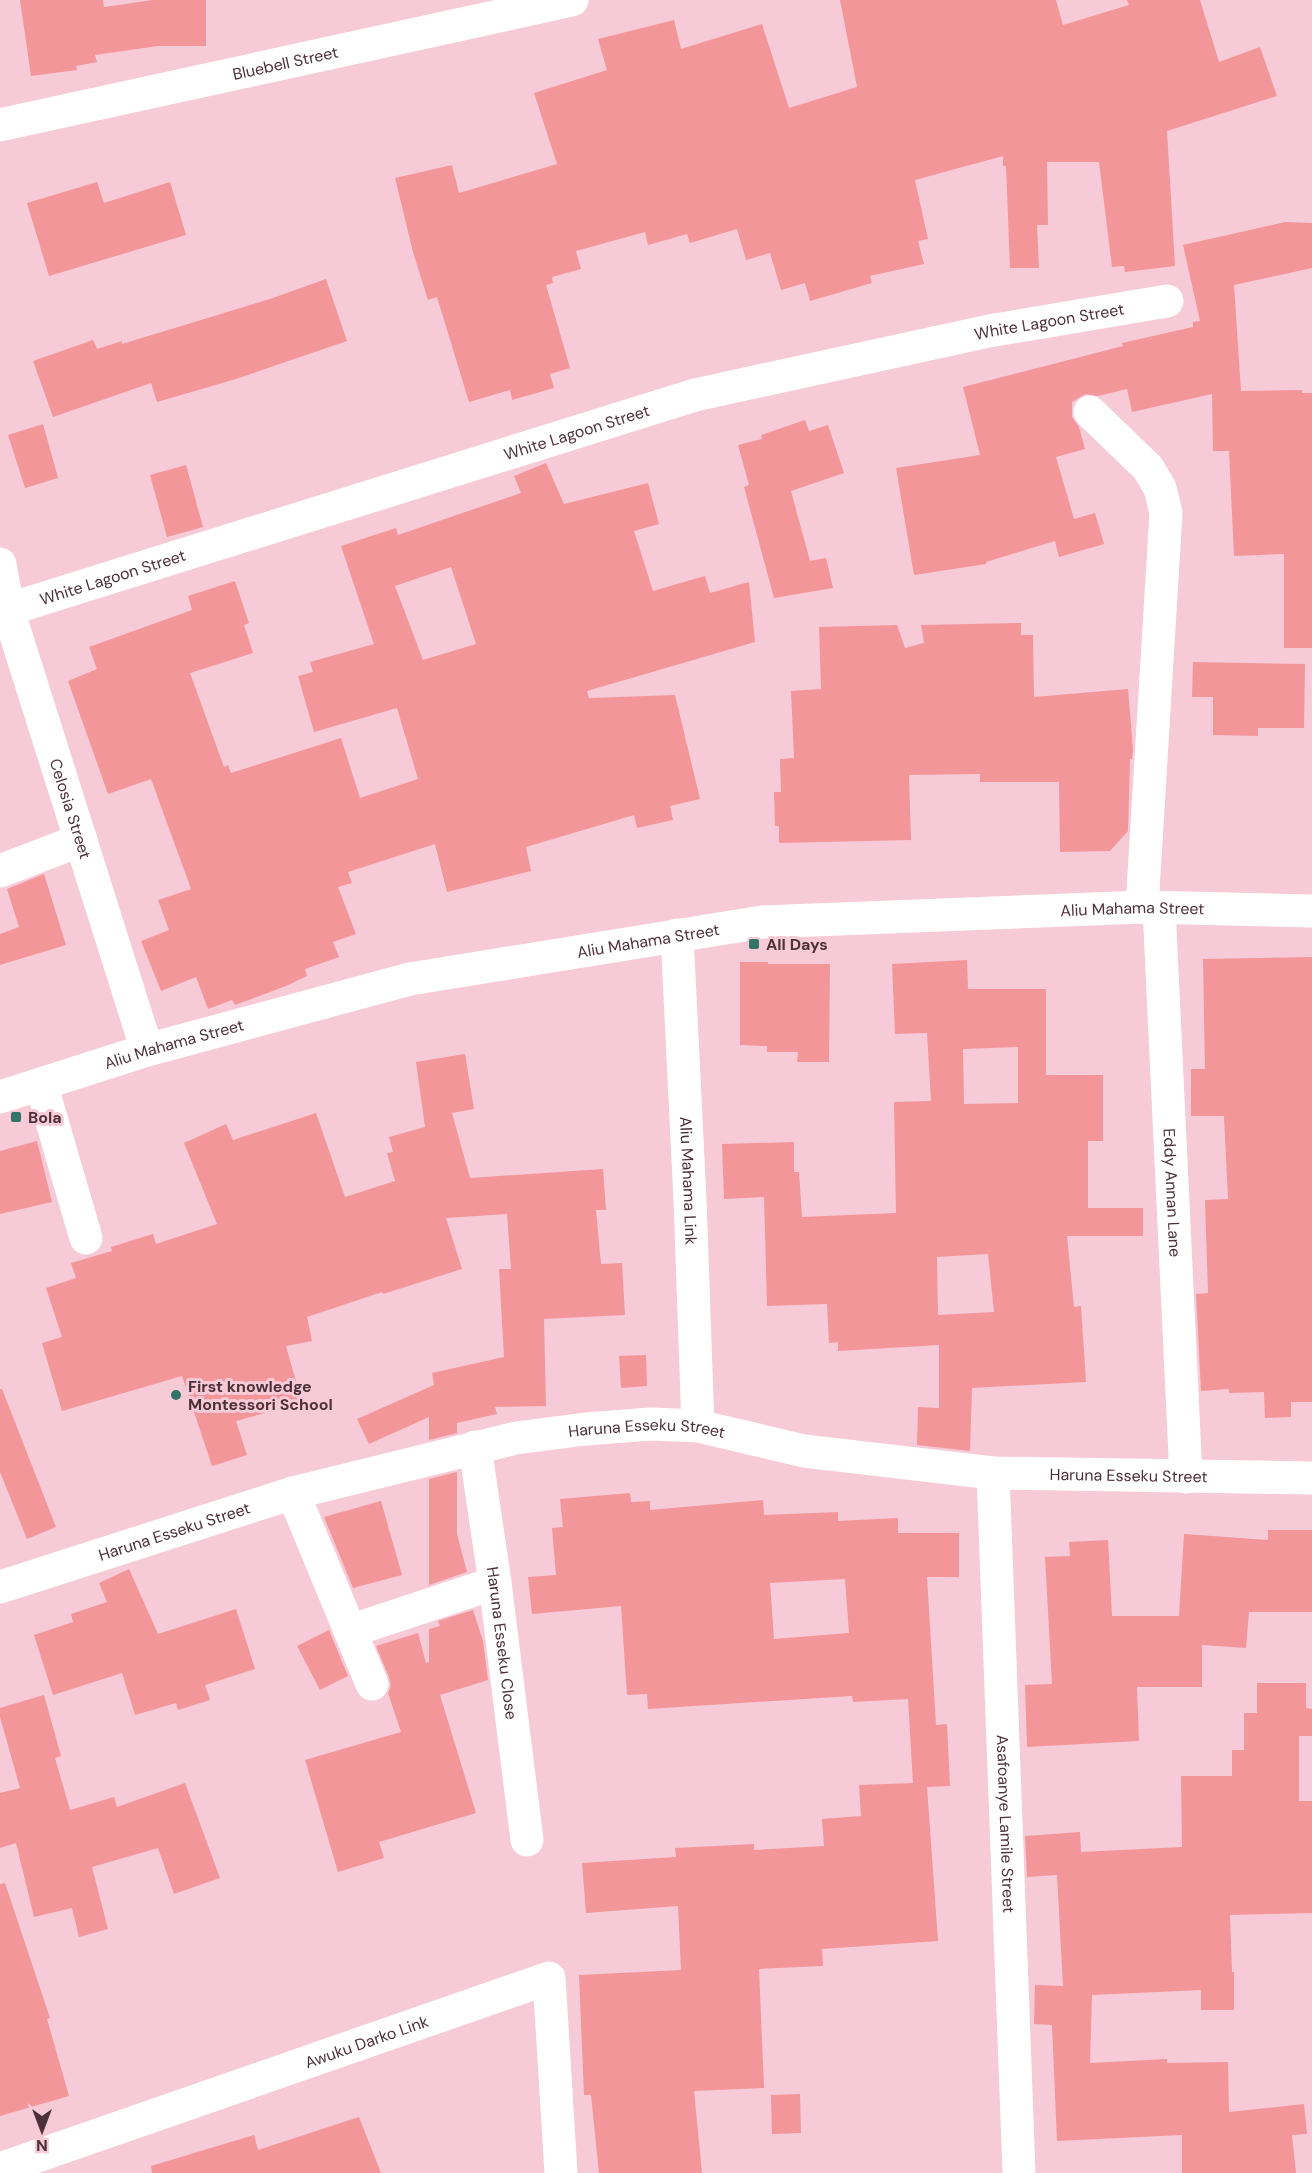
<svg xmlns="http://www.w3.org/2000/svg" width="1312" height="2173" viewBox="0 0 1312 2173" font-family="'DM Sans',sans-serif">
<rect width="100%" height="100%" fill="#f7cad8"/>
<!-- building -->
<g fill="#f39699" fill-rule="evenodd">
<path d="M20 0H103L104 7 153 0H206V46H158L95 55 97 62 76 66 77 70 31 76Z"/>
<path d="M840 0H1056L1063 25 1129 5 1127 0H1200L1219 62 1260 47 1277 96 1167 131 1175 266 1125 272 1124 266 1112 267 1099 162H1047L1048 225H1037L1039 268H1010L1006 166H1003V156L915 180 928 239 918 241 924 264 870 276 872 283 810 301 805 283 781 290 770 253 746 260 737 229 690 243 687 234 648 245 645 232 576 251 581 269 552 277 553 283 546 285 570 368 550 374 554 388 512 400 510 390 469 402 437 297 428 300 413 252 395 178 452 165 459 193 557 164 534 93 607 70 598 39 674 20 681 49 762 24 789 108 857 87Z"/>
<path d="M97 182 104 203 170 182 186 235 49 276 27 203Z"/>
<path d="M1285 222 1312 223V268L1234 285 1241 391 1302 390V393H1312V648H1284V554L1234 556 1229 451H1213L1212 394 1132 412 1127 389 1098 396 1085 394 1072 402V417L1079 427 1085 449 1056 457 1074 519 1095 513 1104 544 1059 557 1055 541 986 562V564L914 575 896 468 980 455 963 387 1123 346 1122 343 1193 327V322L1200 321 1183 245Z"/>
<path d="M326 279 347 341 236 379 157 402 151 383 53 417 33 361 93 340 97 349 122 341V344L270 299Z"/>
<path d="M805 420 809 431 828 425 844 473 791 491 810 561 826 558 833 588 774 598 744 487 749 485 738 445 762 439 761 435Z"/>
<path d="M43 424 58 478 25 488 8 435Z"/>
<path d="M546 463 564 504 648 483 659 524 634 531 653 591 705 576 710 593 749 582 755 642 587 691 589 698 675 695 700 799 670 806 673 820 637 828 634 815 526 847 531 871 447 892 435 844 348 872 352 883 338 887 356 934 333 942 339 957 305 969 307 976 286 986 235 1005 232 1000 208 1009 196 977 161 991 141 941 169 930 158 900 191 889 151 779 108 794 68 681 97 669 89 647 192 610 188 596 235 581 249 623 244 625 253 653 190 673 224 767 228 765 231 773 341 738 360 798 418 779 397 708 314 732 298 676 313 672 310 662 374 644 341 546 396 528 398 535 521 493 514 476ZM451 567 476 644 423 660 395 586Z"/>
<path d="M186 465 203 527 167 537 150 475Z"/>
<path d="M1021 623V635H1033L1034 697 1128 689 1133 750 1132 759H1130L1128 831 1110 851 1060 852 1059 782H980V774L909 775 911 840 779 843V826H775L774 792H781L780 759 794 758 791 691 821 689 819 627 897 625 905 648 924 643 921 625Z"/>
<path d="M1193 662 1305 664 1304 728H1258V736L1213 735V697H1192Z"/>
<path d="M44 874 66 945 0 965V934L19 927 7 889Z"/>
<path d="M1312 957V1402H1291V1417L1265 1418 1264 1392 1229 1393V1389L1201 1391 1196 1294 1208 1293 1205 1200 1228 1199 1224 1116H1191V1069H1205L1203 959Z"/>
<path d="M967 960 968 989H1046V1075H1103V1141H1088V1208H1143V1236H1067L1074 1307 1081 1306 1086 1382 972 1388 970 1451 917 1445 918 1407 939 1408V1345L838 1351V1342L829 1343 827 1304 767 1306 764 1197 724 1199 722 1144 794 1142V1172H799L802 1217 896 1213 894 1102 931 1101 927 1033 895 1034 892 964ZM1018 1047V1103L964 1104 963 1049ZM988 1254 994 1312 938 1315 937 1257Z"/>
<path d="M740 962H768V964H830L829 1062H797L798 1052H767V1046L740 1045Z"/>
<path d="M465 1054 474 1109 452 1113 470 1178 603 1169 606 1210H596L601 1264 622 1263 625 1315 544 1319 546 1406 495 1407 497 1414 457 1423V1433L429 1440V1417L369 1444 357 1419 434 1385 432 1373 504 1357 499 1269H511L507 1214 446 1218 462 1269 383 1294 382 1292 307 1317 312 1341 286 1346 302 1403 236 1421 247 1455 212 1466 182 1376 62 1411 42 1343 62 1337 46 1288 76 1278 71 1263 112 1251 111 1247 153 1234 156 1244 217 1224 184 1143 226 1124 233 1140 316 1113 345 1197 395 1181 387 1153 393 1152 389 1137 425 1127 416 1062Z"/>
<path d="M37 1141 52 1202 0 1214V1151Z"/>
<path d="M646 1355 647 1386 621 1388 619 1356Z"/>
<path d="M0 1389H2L56 1527 27 1539 0 1472Z"/>
<path d="M457 1472V1534L467 1572 429 1585V1479Z"/>
<path d="M630 1493 631 1502 650 1501V1510L763 1500 764 1515 838 1512V1521L898 1518V1533H959V1577H927L936 1725 947 1724 950 1786 927 1787 938 1941 822 1949 823 1966 759 1969 764 2088 694 2091 702 2173H599L591 2095H584L579 1975 681 1970 678 1906 586 1913 582 1863 676 1857 675 1848 754 1844V1850L824 1846 822 1819 861 1816 859 1785 913 1783 908 1699 853 1702 852 1696 648 1709 647 1694 627 1695 621 1606 532 1614 528 1577 556 1575 552 1528 563 1527 560 1499ZM845 1579 849 1633 774 1639 770 1583Z"/>
<path d="M381 1501 402 1575 353 1588 324 1517Z"/>
<path d="M1268 1530H1312V1612H1249L1246 1648 1202 1645V1687H1137L1139 1741 1027 1747 1025 1685 1052 1684 1045 1557 1070 1556 1069 1542 1108 1540 1112 1616H1179L1184 1534 1268 1540Z"/>
<path d="M129 1569 158 1634 236 1609 255 1669 205 1685 210 1700 178 1710 176 1703 135 1715 122 1673 53 1695 34 1635 73 1622 71 1614 107 1602 99 1583Z"/>
<path d="M473 1610 483 1641 488 1680 440 1695 476 1813 379 1842 384 1858 338 1872 305 1760 401 1732 388 1693 391 1686 389 1677 376 1646 418 1633 426 1663 429 1662V1629L440 1626 438 1621Z"/>
<path d="M329 1630 348 1676 320 1690 297 1646Z"/>
<path d="M1257 1683H1306V1708L1312 1709V1736H1299V1801H1312V1913L1230 1915 1232 1972H1234V2010H1201V1990L1092 1995 1090 2063 1167 2059V2063L1228 2062 1229 2112 1304 2104 1307 2134 1292 2135 1296 2173H1182V2135L1057 2141 1052 2025 1034 2024 1035 1985 1063 1986 1057 1875 1027 1877 1025 1836 1080 1832 1081 1852 1182 1847 1181 1776H1232V1750H1244V1713H1257Z"/>
<path d="M44 1695 61 1756 55 1758 70 1810 114 1797 117 1807 185 1783 220 1878 174 1894 158 1848 92 1867 108 1929 79 1937 72 1908 34 1917 16 1843 0 1848V1793L20 1788 0 1717V1708Z"/>
<path d="M5 1883 50 2018 47 2019 69 2096 0 2116V1884Z"/>
<path d="M800 2094 801 2133 772 2134 771 2095Z"/>
<path d="M359 2117 381 2173H152L151 2166 254 2135 258 2150Z"/>
</g>
<g fill="none" stroke-linecap="round" stroke-linejoin="round">
<!-- minor -->
<g stroke="#fff" stroke-width="33">
<path id="s1" d="M0 125 572 0"/>
<path d="M1090 412 1148 468 1160 488 1166 513 1142 907"/>
<path id="s2" d="M0 564 8 610 147 1050"/>
<path id="s3" d="M0 612 695 395 989 331 1167 301"/>
<path d="M0 871 81 840"/>
<path id="s4" d="M1159 908 1186 1477"/>
<path id="s5" d="M677 935 690 1200 698 1426"/>
<path d="M41 1084 86 1238"/>
<path id="s6" d="M0 1097 147 1050 410 979 762 922 1142 907 1312 911"/>
<path id="s7" d="M475 1447 495 1583 527 1840"/>
<path id="s8" d="M993 1473 1019 2173"/>
<path d="M293 1493 372 1684"/>
<path id="s9" d="M0 1587 293 1493 516 1438 586 1429 651 1424 698 1426 804 1451 993 1473 1312 1478"/>
<path d="M350 1631 495 1583"/>
<path id="s10" d="M0 2169 549 1978 561 2173"/>
</g>
</g>
<!-- markers -->
<g fill="#327568" stroke="#f7cad8" stroke-width="2">
<rect x="748" y="938" width="12" height="12" rx="3"/>
<rect x="10" y="1111" width="12" height="12" rx="3"/>
<circle cx="176" cy="1395" r="6"/>
</g>
<g text-anchor="middle" dominant-baseline="central" stroke-width="6" stroke-linejoin="round" paint-order="stroke">
<!-- street labels -->
<g font-size="16" fill="#4d303a" stroke="#f7cad8">
<text stroke="none"><textPath href="#s1" startOffset="292">Bluebell Street</textPath></text>
<text stroke="none"><textPath href="#s3" startOffset="1090">White Lagoon Street</textPath></text>
<text stroke="none"><textPath href="#s3" startOffset="604">White Lagoon Street</textPath></text>
<text stroke="none"><textPath href="#s3" startOffset="118">White Lagoon Street</textPath></text>
<text stroke="none"><textPath href="#s2" startOffset="255">Celosia Street</textPath></text>
<text stroke="none"><textPath href="#s6" startOffset="1154">Aliu Mahama Street</textPath></text>
<text stroke="none"><textPath href="#s6" startOffset="668">Aliu Mahama Street</textPath></text>
<text stroke="none"><textPath href="#s6" startOffset="182">Aliu Mahama Street</textPath></text>
<text stroke="none"><textPath href="#s5" startOffset="246">Aliu Mahama Link</textPath></text>
<text stroke="none"><textPath href="#s4" startOffset="285">Eddy Annan Lane</textPath></text>
<text stroke="none"><textPath href="#s9" startOffset="669">Haruna Esseku Street</textPath></text>
<text stroke="none"><textPath href="#s9" startOffset="1155">Haruna Esseku Street</textPath></text>
<text stroke="none"><textPath href="#s9" startOffset="183">Haruna Esseku Street</textPath></text>
<text stroke="none"><textPath href="#s7" startOffset="198">Haruna Esseku Close</textPath></text>
<text stroke="none"><textPath href="#s8" startOffset="351">Asafoanye Lamile Street</textPath></text>
<text stroke="none"><textPath href="#s10" startOffset="388">Awuku Darko Link</textPath></text>
</g>
<!-- poi labels -->
<g font-size="16" font-weight="bold" fill="#4d303a" stroke="#f7cad8" text-anchor="start">
<text x="766" y="944">All Days</text>
<text x="28" y="1117">Bola</text>
<text x="188" y="1386">First knowledge<tspan x="188" dy="18">Montessori School</tspan></text>
</g>
</g>
<!-- north arrow -->
<g transform="translate(42 2131) rotate(180)" stroke="#f7cad8" stroke-width="4.5" paint-order="stroke">
<path d="M0-4.5L10 22L0 15L-10 22Z" fill="#4d303a"/>
<text y="-9" font-size="16" font-weight="bold" text-anchor="middle" fill="#4d303a">N</text>
</g>
</svg>
